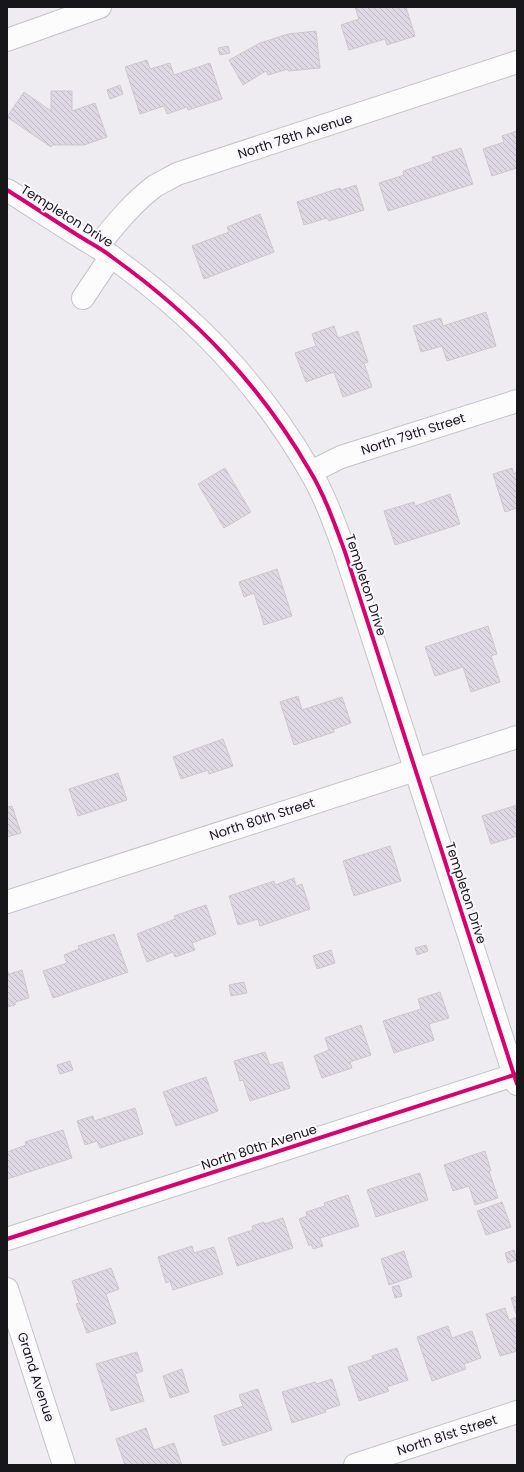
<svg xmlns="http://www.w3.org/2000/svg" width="524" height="1472" viewBox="0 0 524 1472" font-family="Poppins,sans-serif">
<defs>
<pattern id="building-back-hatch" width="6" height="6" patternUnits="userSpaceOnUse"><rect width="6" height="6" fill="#ded7e4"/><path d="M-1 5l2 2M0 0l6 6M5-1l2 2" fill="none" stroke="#beb8c3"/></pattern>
</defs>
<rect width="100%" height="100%" fill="#eeecf0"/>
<!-- building -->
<g fill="url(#building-back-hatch)" stroke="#cac9cc">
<path d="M355 7H406L415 36 387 45 385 39 349 50 341 25 359 19Z"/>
<path d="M316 31 320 68 288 71V69L268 75 266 71 243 85 229 60 260 43 288 34Z"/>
<path d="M228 46 230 53 220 55 218 48Z"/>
<path d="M147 60 150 69 170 63 174 75 210 63 222 99 188 110 187 107 167 114 164 106 140 114 125 67Z"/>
<path d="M120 85 123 94 110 99 107 90Z"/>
<path d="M51 91H72V111L95 103 107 137 84 145H53L51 147 7 117 24 92 51 111Z"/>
<path d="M517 131V168L492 176 483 149 504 142 502 136Z"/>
<path d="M461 148 473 184 388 211 379 183 404 175 403 171 433 161 432 157Z"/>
<path d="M356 185 364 210 329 221 327 218 304 225 297 202 340 188 341 190Z"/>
<path d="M260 214 274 252 204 279 192 246 229 232 227 227Z"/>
<path d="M486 312 496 346 447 361 442 346 421 352 413 326 441 318 443 326Z"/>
<path d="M334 326 338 338 358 331 368 362 364 363 372 387 343 397 334 372 306 382 295 353 316 346 312 334Z"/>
<path d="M225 468 251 512 224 528 198 484Z"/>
<path d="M512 468 514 474 517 472V508L505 512 493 474Z"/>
<path d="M450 494 460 524 395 545 384 511 414 502 415 506Z"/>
<path d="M277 569 292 616 264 625 254 593 244 597 239 582Z"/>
<path d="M488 626 497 654 491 656 500 682 471 692 463 667 435 676 425 647Z"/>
<path d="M298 696 302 710 342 697 351 723 334 729V732L294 745 280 702Z"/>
<path d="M223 739 233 766 209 774 208 770 181 779 173 757Z"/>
<path d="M118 773 127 800 78 816 69 789Z"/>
<path d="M517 805V836L491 844 482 816Z"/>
<path d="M12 806 21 833 7 837V807Z"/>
<path d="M390 846 401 881 354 896 343 861Z"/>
<path d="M294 878 296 886 302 884 310 909 260 926 258 919 238 925 229 896 274 881 275 885Z"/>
<path d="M206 905 216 934 192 943 195 950 175 957 173 952 147 962 137 934 175 919 174 916Z"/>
<path d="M114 934 128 972 53 998 43 971 67 963 64 955 79 949 78 946Z"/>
<path d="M426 945 428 951 417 955 415 948Z"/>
<path d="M331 950 335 963 317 969 313 956Z"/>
<path d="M7 970 9 974 22 970 29 998 15 1002V1005L7 1007Z"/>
<path d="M244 982 247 993 231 996 229 985Z"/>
<path d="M440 992 449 1018 429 1024 434 1040 394 1053 383 1021 421 1009 418 999Z"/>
<path d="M361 1025 371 1055 350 1062 352 1068 322 1078 314 1056 329 1050 325 1038Z"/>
<path d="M265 1052 270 1065 282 1062 290 1088 250 1101 243 1080 240 1081 234 1061Z"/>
<path d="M70 1061 73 1070 60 1074 57 1065Z"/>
<path d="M206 1077 218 1111 176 1126 163 1092Z"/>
<path d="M135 1108 143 1134 100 1148 97 1141 85 1145 77 1121 93 1116 94 1121Z"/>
<path d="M63 1130 72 1158 7 1179V1152L26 1145 25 1142Z"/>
<path d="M485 1151 491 1171H489L498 1198 475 1205 469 1186 453 1191 444 1165Z"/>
<path d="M420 1173 428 1200 376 1217 367 1190Z"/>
<path d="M348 1195 359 1226 320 1238 323 1246 313 1249 311 1244 309 1246 299 1219 307 1216 306 1212 325 1206 324 1203Z"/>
<path d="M502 1202 511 1227 486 1235 477 1211Z"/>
<path d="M283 1218 293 1248 237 1266 228 1238 253 1230 252 1226 264 1222V1224Z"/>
<path d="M192 1246 194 1253 214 1247 223 1274 173 1290 170 1281 166 1283 158 1257Z"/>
<path d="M514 1250 517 1260 508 1263 505 1253Z"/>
<path d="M404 1251 412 1277 389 1285 381 1259Z"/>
<path d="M111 1268 119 1289 106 1294 116 1323 87 1333 76 1304 79 1303 72 1281Z"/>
<path d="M399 1285 402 1296 395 1298 392 1287Z"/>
<path d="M517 1296V1317L511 1298Z"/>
<path d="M505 1308 509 1320 517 1317V1351L500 1356 486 1314Z"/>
<path d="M448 1326 452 1338 472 1331 481 1358 464 1364 466 1369 432 1381 417 1337Z"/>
<path d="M397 1348 408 1380 387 1387 389 1391 359 1401 348 1367 373 1359 372 1356Z"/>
<path d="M137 1352 143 1371 135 1374 144 1401 111 1411 96 1364Z"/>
<path d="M182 1369 189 1392 170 1398 163 1376Z"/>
<path d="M332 1379 340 1405 325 1410 326 1412 292 1423 282 1392 315 1382 316 1384Z"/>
<path d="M258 1389 272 1430 223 1446 214 1416 243 1406 239 1395Z"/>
<path d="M146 1428 154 1450 174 1443 182 1465H125L116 1439Z"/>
</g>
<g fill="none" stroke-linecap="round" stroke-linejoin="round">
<defs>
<g id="minor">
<path d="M7 40 100 7"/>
<path d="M7 190C31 205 55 221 79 236 90 243 102 249 112 257 194 316 259 383 310 471 325 496 335 525 345 552L517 1084"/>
<path d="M97 247C115 225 132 203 155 186 162 182 170 178 177 174L517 62"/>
<path d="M83 298 111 256"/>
<path d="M311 472 341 457 517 401"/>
<path d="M7 902 517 737"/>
<path d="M7 1239 517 1074"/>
<path d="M7 1289 64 1465"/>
<path d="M355 1465 517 1412"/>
</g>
</defs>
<!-- minor casing -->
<use href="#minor" stroke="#c4c3c6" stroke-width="24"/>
<!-- minor -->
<use href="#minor" stroke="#fcfcfd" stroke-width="22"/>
<defs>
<g id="cycleway">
<path d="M7 190C31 205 55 221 79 236 90 243 102 249 112 257 194 316 259 383 310 471 325 496 335 525 345 552L517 1084"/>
<path d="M7 1239 517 1074"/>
</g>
</defs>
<!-- cycleway casing -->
<use href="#cycleway" stroke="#fbf7ff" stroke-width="6"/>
<!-- cycleway -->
<use href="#cycleway" stroke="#d6006c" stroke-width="4"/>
</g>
<g text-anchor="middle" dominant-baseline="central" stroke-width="4" stroke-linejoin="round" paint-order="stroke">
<!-- street labels -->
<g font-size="13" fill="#171618" stroke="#fbf7ff">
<text transform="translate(295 136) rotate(-18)">North 78th Avenue</text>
<text transform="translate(67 216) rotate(32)">Templeton Drive</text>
<text transform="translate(413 434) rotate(-18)">North 79th Street</text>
<text transform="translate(366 585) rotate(72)">Templeton Drive</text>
<text transform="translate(262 819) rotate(-18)">North 80th Street</text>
<text transform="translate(466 893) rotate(72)">Templeton Drive</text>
<text transform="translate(259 1147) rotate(-18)">North 80th Avenue</text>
<text transform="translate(36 1377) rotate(72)">Grand Avenue</text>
<text transform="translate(447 1435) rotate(-18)">North 81st Street</text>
</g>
</g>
<!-- border -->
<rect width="524" height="1472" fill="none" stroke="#171618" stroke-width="16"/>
</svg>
